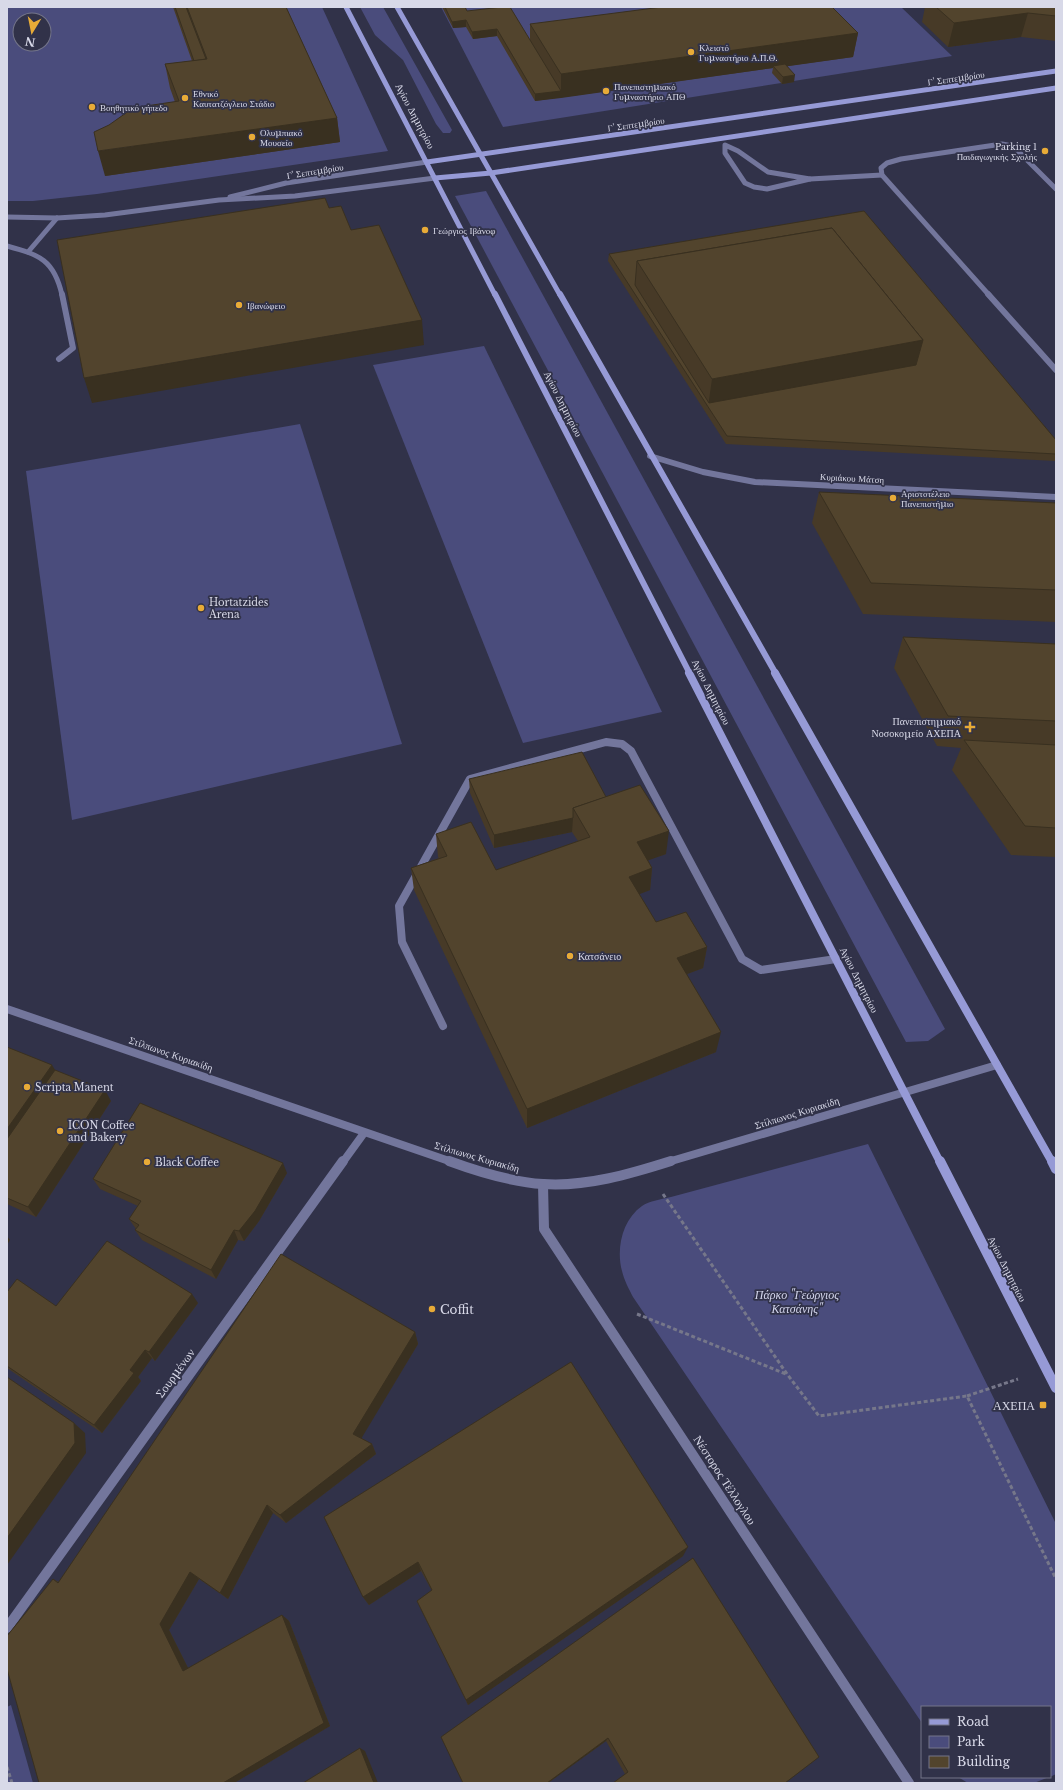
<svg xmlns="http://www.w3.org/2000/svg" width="1063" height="1790" viewBox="0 0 1063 1790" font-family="'Libre Baskerville',serif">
<rect width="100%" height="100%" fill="#313249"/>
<!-- green -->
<g fill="#4a4c7c" fill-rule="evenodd">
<path d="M7 7H322L388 151 97 194 33 201H7ZM20 20H44V44H20Z"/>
<path d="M360 7H383L452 130 450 133H443L436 124 403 60 375 35Z"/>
<path d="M441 7H901L952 56 503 127Z"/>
<path d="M486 191 945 1029 928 1041 906 1042 455 196Z"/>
<path d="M484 346 662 712 523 743 373 365Z"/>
<path d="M300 424 402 744 72 820 26 471Z"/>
<path d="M868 1144 1056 1524V1774L1050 1777V1707H922V1723L633 1297C629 1289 624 1280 622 1271 616 1249 622 1220 642 1206 649 1201 662 1199 671 1197Z"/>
<path d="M11 1705 33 1783H7V1707Z"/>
<path d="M958 1777H1049L1034 1783H968Z"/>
</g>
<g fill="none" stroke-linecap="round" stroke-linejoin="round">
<!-- path -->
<g stroke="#76778a" stroke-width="3" stroke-dasharray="4 2.5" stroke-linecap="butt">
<path d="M663 1194 787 1374 819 1416 967 1396 1056 1579"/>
<path d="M637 1314 786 1374"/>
<path d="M967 1396 1018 1379"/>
<path d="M7 1767 12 1783"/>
</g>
<!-- service-far2 -->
<g stroke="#73769c" stroke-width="5">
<path d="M725 145 738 151 768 172 810 179 767 189 754 187 745 183 725 153Z"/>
<path d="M810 179 882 175"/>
<path d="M7 246C40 255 54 260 62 295"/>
<path d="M28 252 57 218"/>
<path d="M989 295 882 175 881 168 887 163 901 159 1002 144 1013 146 1056 189"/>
</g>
<!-- service-far1 -->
<g stroke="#73769c" stroke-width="6">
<path d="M988 294 1056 370"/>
<path d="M59 359 73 348 62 294"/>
</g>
<!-- service -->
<path stroke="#73769c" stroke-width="8" d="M443 1026 402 942 399 906 470 779 606 742 622 744 631 751 742 959 761 970 836 959"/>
<!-- minor-far2 -->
<path stroke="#73769c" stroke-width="6" d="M650 456 703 472 755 482 1056 497"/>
<!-- minor-far1 -->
<path stroke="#73769c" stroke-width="8" d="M343 1162 364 1133"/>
<!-- minor -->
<g stroke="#73769c" stroke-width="10">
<path d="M543 1184 544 1229 909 1783"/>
<path d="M7 1628 343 1161"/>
</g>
<!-- tertiary-far2 -->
<g stroke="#73769c" stroke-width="5">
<path d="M230 197 286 183 427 162"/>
<path d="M7 217 57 218 105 215 219 200 295 196 435 178"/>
</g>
<!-- tertiary-far1 -->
<g stroke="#73769c" stroke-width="8">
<path d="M7 1009 452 1162"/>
<path d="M668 1162 997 1065"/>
</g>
<!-- tertiary -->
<path stroke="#73769c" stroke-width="10" d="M449 1161C479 1172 511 1182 543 1184 586 1187 630 1174 671 1161"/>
<!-- secondary-far3 -->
<g stroke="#969ad6" stroke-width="5">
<path d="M346 7 495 295"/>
<path d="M397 7 560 295"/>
<path d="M427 162 1056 71"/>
<path d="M435 178 491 173 1056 88"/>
</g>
<!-- secondary-far2 -->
<g stroke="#969ad6" stroke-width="6">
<path d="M495 294 690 674"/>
<path d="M560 294 776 674"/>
</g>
<!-- secondary-far1 -->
<g stroke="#969ad6" stroke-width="8">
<path d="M689 673 940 1162"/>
<path d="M775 673 1052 1162"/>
</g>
<!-- secondary -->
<g stroke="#969ad6" stroke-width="10">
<path d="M940 1161 1056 1388"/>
<path d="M1052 1161 1056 1169"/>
</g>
</g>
<!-- wall -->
<g fill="#473a27">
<path d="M173 7H286L337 118 340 142 105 176 175 102 170 88 165 64 192 61Z"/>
<path d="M442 7H465L467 11 530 40V24L858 33 853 57 787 66 794 82 782 84 772 73 773 68 535 101 497 36 473 39 466 27 453 28Z"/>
<path d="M925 7H1056V41L1021 37 948 47 922 22Z"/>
<path d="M864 211 1056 440V461L726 444 608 261 609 254Z"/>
<path d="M819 492 1056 503V622L863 614 812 523Z"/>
<path d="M903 637 1056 644V857L1011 855 952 770 961 748 937 746 894 668Z"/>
<path d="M469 779 606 797 666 854 648 860 652 868 650 890 639 894 656 922 707 947 703 968 687 974 716 1052 527 1128 414 890 411 868 439 858 438 857 436 834 496 870 578 841 572 832 494 848 470 793Z"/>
<path d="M7 1047 55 1070 111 1101 36 1217 7 1204Z"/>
<path d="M287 1173 259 1221 244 1241 238 1240 216 1279 142 1240 135 1230 136 1229 129 1219 138 1206 100 1189 93 1179Z"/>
<path d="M7 1292 56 1306 198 1303 155 1361 152 1358 138 1377 141 1381 102 1433 7 1368Z"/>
<path d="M415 1332 418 1344 361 1438 372 1444 376 1454 286 1523 273 1513 228 1599 199 1579 169 1630 188 1668 282 1615 289 1621 330 1726 234 1783H39L53 1579 59 1582Z"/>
<path d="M324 1517 683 1556 468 1705 417 1601 432 1591 421 1571 369 1605 363 1597Z"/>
<path d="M693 1558 785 1783 625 1774 606 1741 548 1783H463Z"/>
</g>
<!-- shaded-wall -->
<g fill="#393020">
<path d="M1028 13 1021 37 948 47 954 23Z"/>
<path d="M466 20V27L453 28 452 22Z"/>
<path d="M497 29V36L473 39 472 32Z"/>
<path d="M858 33 853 57 775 68 773 66V68L561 98V74Z"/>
<path d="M795 75 794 82 782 84 783 77Z"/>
<path d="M561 91V98L535 101V94Z"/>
<path d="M337 118 340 142 105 176 98 151Z"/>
<path d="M422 320 424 345 92 403 84 378Z"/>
<path d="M923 340 914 372 708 407 712 379Z"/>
<path d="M573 818 572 832 494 848V835Z"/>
<path d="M669 831 666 854 635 865 637 842Z"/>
<path d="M652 868 650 890 627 899 629 877Z"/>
<path d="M707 947 703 968 674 979 677 958Z"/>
<path d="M721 1032 716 1052 527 1128V1109Z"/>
<path d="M52 1065 62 1081 7 1161V1129Z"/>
<path d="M105 1090 111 1101 36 1217 28 1207Z"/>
<path d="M283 1163 287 1173 259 1221 244 1241 239 1231Z"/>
<path d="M234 1230 238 1240 216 1279 211 1270Z"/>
<path d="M7 1236 10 1240 7 1245Z"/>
<path d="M192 1294 198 1303 155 1361 149 1352Z"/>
<path d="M415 1332 418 1344 358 1444 353 1434Z"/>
<path d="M145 1350 152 1358 138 1377 141 1381 102 1433 94 1425 130 1370Z"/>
<path d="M74 1423 85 1433 86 1453 7 1565V1538Z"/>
<path d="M372 1444 376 1454 286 1523 280 1515Z"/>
<path d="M267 1505 273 1513 228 1599 220 1593Z"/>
<path d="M688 1547 683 1556 468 1705 466 1700Z"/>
<path d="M418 1562 421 1571 369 1605 363 1597Z"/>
<path d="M190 1572 199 1579 169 1630 192 1676 183 1671 160 1624Z"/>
<path d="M282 1615 289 1621 330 1726 234 1783H223Z"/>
<path d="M608 1738 606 1741 548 1783H547Z"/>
<path d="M360 1748 365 1751 378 1783H374Z"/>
</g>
<!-- building -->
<g fill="#52442d" stroke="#393020" fill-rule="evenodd">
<path d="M175 7H186L206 59 194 61Z"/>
<path d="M187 7H286L337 118 98 151 94 132 109 125 133 108 179 101 165 64 207 59Z"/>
<path d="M445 7H465L467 11 502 7H510L561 91 535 94 497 29 472 32 466 20 452 22Z"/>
<path d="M662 7H832L858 33 561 74 530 24Z"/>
<path d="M936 7H1056V16L1028 13 954 23Z"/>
<path d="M785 64 795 75 783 77 773 66Z"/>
<path d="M325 198 329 208 341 206 351 230 379 225 422 320 84 378 57 240Z"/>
<path d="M864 211 1056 440V454L727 436 609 254ZM832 228 923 340 916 365 709 403 635 285 637 261Z"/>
<path d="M832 228 923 340 712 379 637 261Z"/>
<path d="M819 492 1056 503V590L871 583Z"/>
<path d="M903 637 1056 644V721L948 716Z"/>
<path d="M964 740 1056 745V828L1025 826Z"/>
<path d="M582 752 606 797 573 808V818L494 835 469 779Z"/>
<path d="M640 785 669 831 637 842 652 868 629 877 656 922 686 912 707 947 677 958 721 1032 527 1109 411 868 447 856 436 834 471 822 496 870 590 837 573 808Z"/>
<path d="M7 1047 52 1065 7 1129Z"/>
<path d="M55 1070 105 1090 28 1207 7 1198V1139Z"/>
<path d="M140 1103 283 1163 255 1211 239 1231 234 1230 211 1270 135 1230 139 1225 129 1219 141 1201 93 1179Z"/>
<path d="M107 1241 192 1294 149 1352 145 1350 130 1370 134 1373 94 1425 7 1366V1292L17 1279 56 1306Z"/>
<path d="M281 1254 415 1332 353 1434 372 1444 280 1515 267 1505 220 1593 190 1572 160 1624 183 1671 282 1615 324 1723 223 1783H39L7 1669V1636L53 1579 58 1583Z"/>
<path d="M571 1362 688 1547 466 1700 417 1601 432 1590 418 1562 363 1597 324 1517Z"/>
<path d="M7 1377 74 1423 75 1443 7 1538Z"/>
<path d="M693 1558 819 1757 785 1783H613L628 1772 608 1738 547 1783H463L441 1737Z"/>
<path d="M360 1748 374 1783H303Z"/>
</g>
<!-- markers -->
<g fill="#e8ab37" stroke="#313249" stroke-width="1.5">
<circle cx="691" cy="52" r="4"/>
<circle cx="606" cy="91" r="4"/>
<circle cx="185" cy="98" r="4"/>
<circle cx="92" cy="107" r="4"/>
<circle cx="252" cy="137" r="4"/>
<circle cx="1045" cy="151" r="4"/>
<circle cx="425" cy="230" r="4"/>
<circle cx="239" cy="305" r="4"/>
<circle cx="893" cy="498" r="4"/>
<circle cx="201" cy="608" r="4"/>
<path d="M968 721h4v4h4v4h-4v4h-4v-4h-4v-4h4z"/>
<circle cx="570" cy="956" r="4"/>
<circle cx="27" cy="1087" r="4"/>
<circle cx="60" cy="1131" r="4"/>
<circle cx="147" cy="1162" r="4"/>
<circle cx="432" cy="1309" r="4"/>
<rect x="1039" y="1401" width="8" height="8" rx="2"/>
</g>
<g text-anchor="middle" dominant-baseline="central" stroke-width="3.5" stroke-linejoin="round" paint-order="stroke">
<!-- far-poi labels -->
<g font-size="9" fill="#d8d9e8" stroke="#313249" text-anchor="start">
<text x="699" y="47">Κλειστό<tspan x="699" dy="10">Γυμναστήριο Α.Π.Θ.</tspan></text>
<text x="614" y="86">Πανεπιστημιακό<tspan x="614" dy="10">Γυμναστήριο ΑΠΘ</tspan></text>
<text x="193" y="93">Εθνικό<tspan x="193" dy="10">Καυτατζόγλειο Στάδιο</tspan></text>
<text x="100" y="107">Βοηθητικό γήπεδο</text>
<text x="260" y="132">Ολυμπιακό<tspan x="260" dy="10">Μουσείο</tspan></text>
<text x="1037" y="146" text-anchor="end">Parking 1<tspan x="1037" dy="10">Παιδαγωγικής Σχολής</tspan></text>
<text x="433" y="230">Γεώργιος Ιβάνοφ</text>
<text x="247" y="305">Ιβανώφειο</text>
<text x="901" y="493">Αριστοτέλειο<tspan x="901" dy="10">Πανεπιστήμιο</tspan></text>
</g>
<!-- far-street labels -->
<g font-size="9" fill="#d8d9e8" stroke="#313249">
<text transform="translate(956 78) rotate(-8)">Γ' Σεπτεμβρίου</text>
<text transform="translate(636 124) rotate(-8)">Γ' Σεπτεμβρίου</text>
<text transform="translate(315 171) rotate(-9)">Γ' Σεπτεμβρίου</text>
<text transform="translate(852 478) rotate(3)">Κυριάκου Μάτση</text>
</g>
<!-- street labels -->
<g font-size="10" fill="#d8d9e8" stroke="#313249">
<text transform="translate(415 116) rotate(62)">Αγίου Δημητρίου</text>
<text transform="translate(563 404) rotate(63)">Αγίου Δημητρίου</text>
<text transform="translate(711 692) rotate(63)">Αγίου Δημητρίου</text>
<text transform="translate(859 980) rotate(63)">Αγίου Δημητρίου</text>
<text transform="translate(171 1054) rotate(19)">Στίλπωνος Κυριακίδη</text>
<text transform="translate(797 1113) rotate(-17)">Στίλπωνος Κυριακίδη</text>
<text transform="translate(477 1157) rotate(16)">Στίλπωνος Κυριακίδη</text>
<text transform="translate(1007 1269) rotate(63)">Αγίου Δημητρίου</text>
</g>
<!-- poi labels -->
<g font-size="10" fill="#d8d9e8" stroke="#313249" text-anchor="start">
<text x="209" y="602">Hortatzides<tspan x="209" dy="12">Arena</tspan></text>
<text x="961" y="721" text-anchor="end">Πανεπιστημιακό<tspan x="961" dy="12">Νοσοκομείο ΑΧΕΠΑ</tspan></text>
<text x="578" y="956">Κατσάνειο</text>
<text x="35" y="1087">Scripta Manent</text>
<text x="68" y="1125">ICON Coffee<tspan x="68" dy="12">and Bakery</tspan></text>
<text x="155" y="1162">Black Coffee</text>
</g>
<!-- near-park labels -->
<g font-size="12" font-style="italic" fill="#d3d5ec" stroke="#313249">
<text x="797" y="1294">Πάρκο "Γεώργιος<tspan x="797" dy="14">Κατσάνης"</tspan></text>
</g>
<!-- near-poi labels -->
<g font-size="12" fill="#d8d9e8" stroke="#313249" text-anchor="start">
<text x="440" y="1309">Coffit</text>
<text x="1035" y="1405" text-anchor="end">ΑΧΕΠΑ</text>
</g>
<!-- near-street labels -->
<g font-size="12" fill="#d8d9e8" stroke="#313249">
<text transform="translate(175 1373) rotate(-54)">Σουρμένων</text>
<text transform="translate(725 1480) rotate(57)">Νέστορος Τέλλογλου</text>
</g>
</g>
<!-- border -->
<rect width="1063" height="1790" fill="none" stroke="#d8d9e8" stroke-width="16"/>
<!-- legend -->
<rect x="921" y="1706" width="130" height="72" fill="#313249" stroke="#747589"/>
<rect x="929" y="1719" width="20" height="6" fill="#969ad6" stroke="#747589"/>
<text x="957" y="1726" font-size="12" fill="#d8d9e8">Road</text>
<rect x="929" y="1736" width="20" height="12" fill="#4a4c7c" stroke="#747589"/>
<text x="957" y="1746" font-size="12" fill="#d8d9e8">Park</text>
<rect x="929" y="1756" width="20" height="12" fill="#52442d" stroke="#747589"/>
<text x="957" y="1766" font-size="12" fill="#d8d9e8">Building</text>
<!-- north arrow -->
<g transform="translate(32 32) rotate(190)"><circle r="19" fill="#313249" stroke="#747589"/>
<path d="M0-3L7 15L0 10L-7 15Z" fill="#e8ab37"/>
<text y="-6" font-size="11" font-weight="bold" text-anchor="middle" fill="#d8d9e8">N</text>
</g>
</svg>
